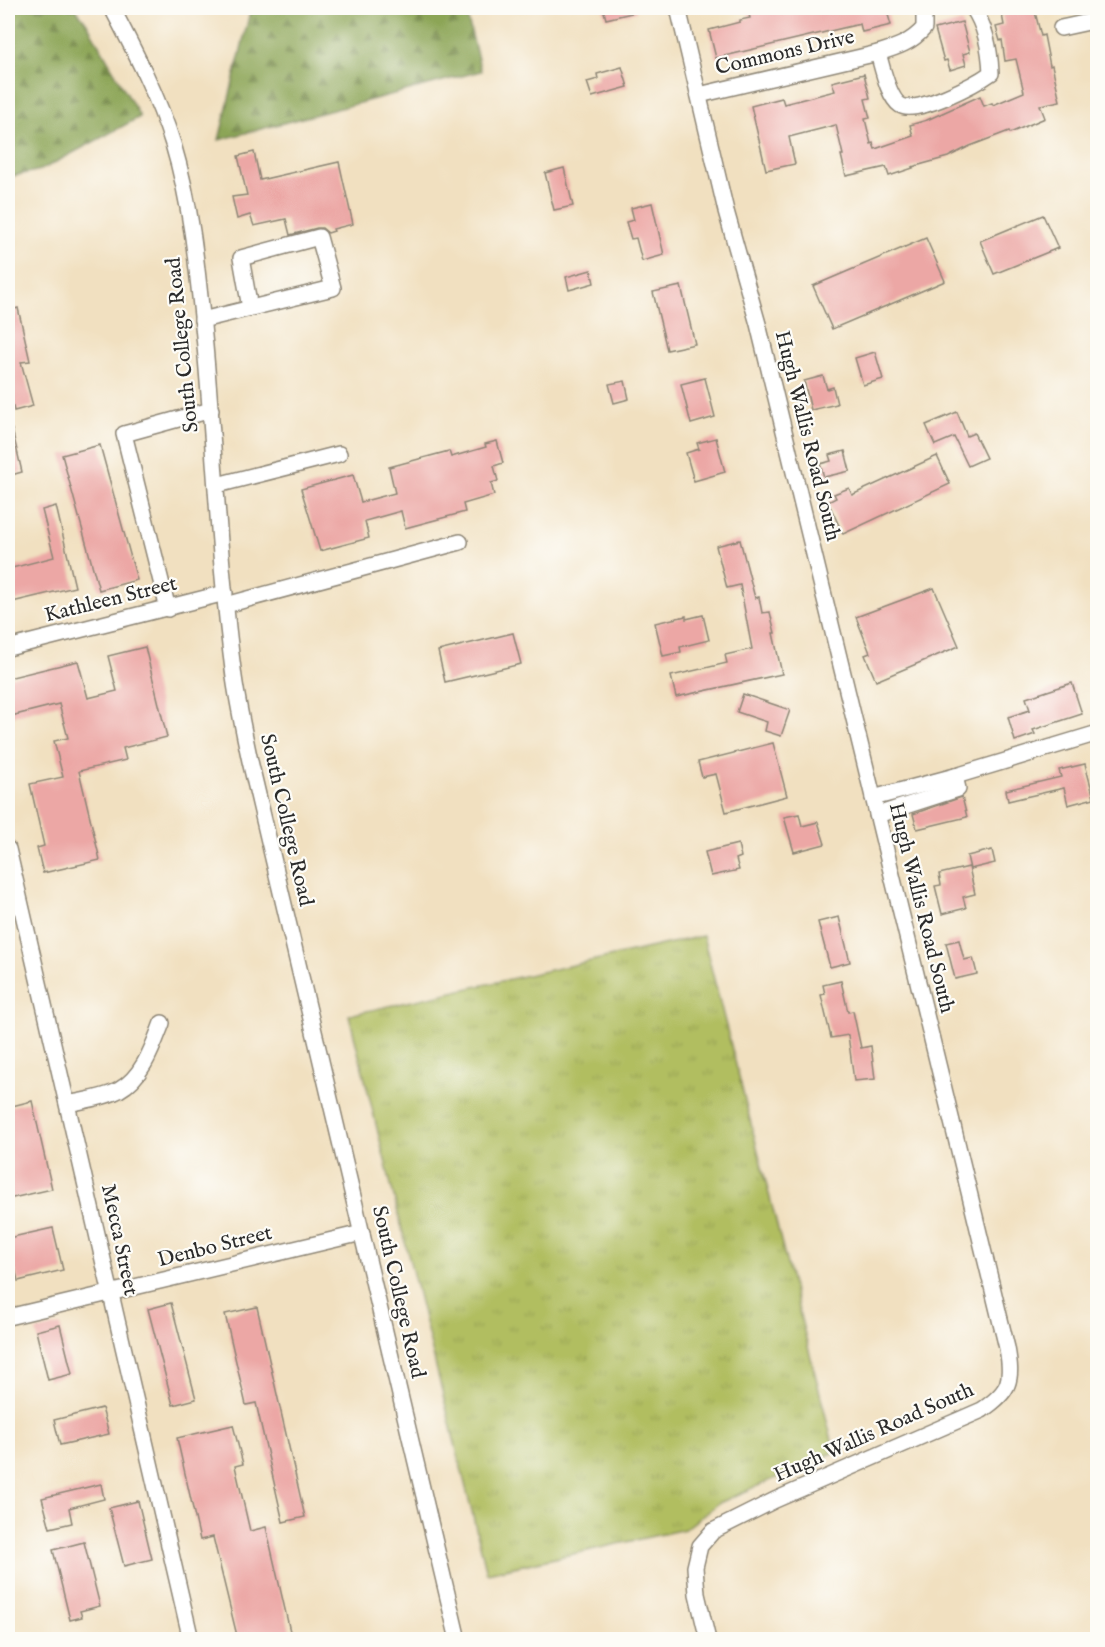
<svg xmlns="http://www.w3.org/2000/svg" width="1105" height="1647" viewBox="0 0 1105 1647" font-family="'IM FELL English',serif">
<defs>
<pattern id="grass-tufts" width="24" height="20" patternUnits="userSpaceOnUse" patternTransform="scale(1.5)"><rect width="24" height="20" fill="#b1be60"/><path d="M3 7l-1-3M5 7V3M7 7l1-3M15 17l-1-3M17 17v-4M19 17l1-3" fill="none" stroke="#98a354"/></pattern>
<pattern id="forest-firs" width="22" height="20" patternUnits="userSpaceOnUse" patternTransform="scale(1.5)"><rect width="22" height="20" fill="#8ca556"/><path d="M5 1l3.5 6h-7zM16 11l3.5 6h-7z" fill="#738747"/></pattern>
</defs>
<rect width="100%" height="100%" fill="#fdfcf7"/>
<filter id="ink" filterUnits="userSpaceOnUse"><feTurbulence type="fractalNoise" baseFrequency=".0167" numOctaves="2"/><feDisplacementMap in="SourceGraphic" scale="12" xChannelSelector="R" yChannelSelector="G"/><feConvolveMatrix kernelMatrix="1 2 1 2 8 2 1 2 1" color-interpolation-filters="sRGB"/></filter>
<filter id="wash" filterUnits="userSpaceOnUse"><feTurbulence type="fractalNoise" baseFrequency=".008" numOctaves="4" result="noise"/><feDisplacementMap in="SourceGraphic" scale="24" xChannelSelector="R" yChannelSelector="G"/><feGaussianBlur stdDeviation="1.35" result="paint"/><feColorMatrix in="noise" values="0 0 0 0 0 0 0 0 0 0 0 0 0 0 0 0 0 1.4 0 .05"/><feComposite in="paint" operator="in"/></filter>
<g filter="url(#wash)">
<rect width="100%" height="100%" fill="#f1e0c0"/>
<!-- grass -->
<path fill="url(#grass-tufts)" stroke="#6e7446" stroke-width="1.5" d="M703 936 835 1452 719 1503 685 1529 487 1573 349 1015Z"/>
<!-- forest -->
<g fill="url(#forest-firs)" stroke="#5c6840" stroke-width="1.5">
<path d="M8 8H75L86 22 140 117 41 170 8 177Z"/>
<path d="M251 8H465L481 71 219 140Z"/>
</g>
<g id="blocks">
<!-- building -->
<g fill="#eca7a5">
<path d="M603 8H636V12L606 19Z"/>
<path d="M761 8H886L891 25 862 32 860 24 716 58 709 30 740 22V20L750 18 748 11Z"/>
<path d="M1034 8 1041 36 1044 35 1050 66 1052 65 1060 101 1040 105 1045 118 1010 133 1009 131 970 146 948 157 912 167 913 168 889 176 886 167 846 176 841 155H843L836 125 789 137 795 164 766 170 751 106 782 98 784 104 835 91 832 82 864 74 870 98 865 99 870 118 865 119 871 144 873 143 875 149 913 136 910 125 927 120 980 96 984 106 992 103 993 105 1024 92 1016 59 1005 61 1002 40 1000 41 996 27 1004 25 1002 15Z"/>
<path d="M962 22 970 52 963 54 966 65 950 70 947 60 944 61 935 29Z"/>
<path d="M622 67 628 87 592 97 587 82 598 79 597 74Z"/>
<path d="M254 152 260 180 339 162 353 224 333 229 334 231 328 233 322 228H317L290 235 286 219 254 226 250 215 237 219 232 197 247 195 238 156Z"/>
<path d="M564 168 573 206 554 210 545 173Z"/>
<path d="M652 203 664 255 642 261 636 238 631 239 626 222 634 220 631 208Z"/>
<path d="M1043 215 1058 248 994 274 980 241Z"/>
<path d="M926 238 945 281 832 329 813 286Z"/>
<path d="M591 270 594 283 569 290 566 277Z"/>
<path d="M681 286 695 344 667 350 653 292Z"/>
<path d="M18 308 30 361 21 362 33 406 14 411 8 386V311Z"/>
<path d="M875 352 883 379 863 385 855 358Z"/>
<path d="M823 376 827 389 833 387 837 404 811 410 804 381Z"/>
<path d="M705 378 715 417 691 424 681 384Z"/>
<path d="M625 381 629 399 614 403 609 384Z"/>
<path d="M957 412 967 436 974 433 986 458 968 466 954 437 935 445 926 425Z"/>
<path d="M8 429H12L22 472 8 476Z"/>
<path d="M716 438 725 472 694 481 686 453 699 449 697 443Z"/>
<path d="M497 441 503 463 494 466 498 481 491 483 494 495 463 504 465 512 405 528 401 511 365 521 369 538 320 551 301 489 353 475 361 502 395 493 389 467 449 451 451 457 486 447 485 444Z"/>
<path d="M100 445 137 580 99 590 62 455Z"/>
<path d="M845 451 850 471 824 477 820 464 831 461 829 455Z"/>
<path d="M937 456 950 484 843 534 828 502 836 498 834 494 849 488 852 495Z"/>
<path d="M56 506 75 587 8 603V569L54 557 42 510Z"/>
<path d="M740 540 755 598 759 597 762 613 770 612 775 633H773L782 674 676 697 671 676 727 663 725 655 752 649 740 585 727 588 716 546Z"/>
<path d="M934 588 959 646 876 681 865 655 870 653 856 617Z"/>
<path d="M703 615 709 640 680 647 681 652 663 656 655 623 686 616V619Z"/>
<path d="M513 633 521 664 445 682 438 651Z"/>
<path d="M145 647 167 737 123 748 126 760 79 771 100 860 43 873 37 848 44 846 30 784 63 777 54 741 68 738 59 704 11 716 8 701V678L78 661 88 698 117 691 108 656Z"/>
<path d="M1072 683 1082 714 1033 730 1035 734 1015 741 1008 717 1030 710 1026 698Z"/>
<path d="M743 694 790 710 781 736 765 731 767 722 737 712Z"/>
<path d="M773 743 787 796 726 812 716 774 702 777 698 762Z"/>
<path d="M1085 764 1094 798 1068 805 1064 788 1008 801 1006 790 1061 777 1059 770Z"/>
<path d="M962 797 967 817 917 829 913 814Z"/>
<path d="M799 814 802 826 818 822 825 844 794 852 784 817Z"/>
<path d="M738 844 741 857 736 859 739 870 711 876 705 852Z"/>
<path d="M992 850 995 863 970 869 967 856Z"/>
<path d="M969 867 975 894 963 897 966 908 942 914 935 886 941 885 939 874Z"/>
<path d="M839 917 850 962 830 967 818 922Z"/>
<path d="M959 940 964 960 973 958 977 974 955 979 946 943Z"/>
<path d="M841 981 848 1012 853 1011 861 1048 871 1046 875 1079 854 1081 848 1035 831 1038 821 995 825 994 823 985Z"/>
<path d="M32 1101 52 1189 8 1199V1107Z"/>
<path d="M53 1228 63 1270 18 1281 8 1238Z"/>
<path d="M171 1303 196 1399 173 1405 148 1309Z"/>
<path d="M257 1307 305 1517 283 1522 256 1403 246 1405 225 1314Z"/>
<path d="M60 1325 72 1374 48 1380 36 1331Z"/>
<path d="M102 1408 109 1434 60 1445 54 1420Z"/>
<path d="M233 1425 243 1464 235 1466 250 1531 266 1527 292 1640H238L213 1537 200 1540 177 1438Z"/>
<path d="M101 1484 104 1499 69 1508 72 1523 50 1528 42 1498Z"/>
<path d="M138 1501 152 1559 124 1566 109 1508Z"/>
<path d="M84 1542 100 1606 80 1611 82 1617 70 1620 53 1550Z"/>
</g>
</g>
</g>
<g filter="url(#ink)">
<use href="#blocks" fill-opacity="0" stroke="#8e8676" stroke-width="1.5"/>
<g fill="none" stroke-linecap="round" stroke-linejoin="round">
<defs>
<g id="minor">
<path d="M112 8C135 52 158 96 173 144 193 210 198 278 205 346 215 456 219 567 234 677 238 705 244 733 250 761L458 1640"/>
<path d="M678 8 726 211 758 324 1007 1348C1013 1381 1010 1391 982 1410L775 1500 713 1531 700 1546 695 1567 697 1594 708 1640"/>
<path d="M1061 28 1098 20"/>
<path d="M878 53C882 66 888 97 900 105 916 116 977 83 991 73 990 49 986 27 973 8"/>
<path d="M699 95 878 53C897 47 911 43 924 28V8"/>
<path d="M202 320 333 288 319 237 241 258 250 308"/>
<path d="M217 485 339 454"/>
<path d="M226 605 460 542"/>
<path d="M168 609 124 434 211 410"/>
<path d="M8 648 225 593"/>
<path d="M873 798 959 775 1098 733"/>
<path d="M877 815 958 789 955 776"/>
<path d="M8 849C70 1112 129 1376 191 1640"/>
<path d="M68 1104C84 1100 105 1098 119 1090 143 1077 153 1046 162 1023"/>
<path d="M8 1317 362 1233"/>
</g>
</defs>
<!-- minor casing -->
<use href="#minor" stroke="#8e8676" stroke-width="18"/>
<!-- minor -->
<use href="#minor" stroke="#fff" stroke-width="15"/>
</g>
</g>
<g text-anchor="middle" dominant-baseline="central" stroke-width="4.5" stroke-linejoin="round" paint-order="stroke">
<!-- street labels -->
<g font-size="21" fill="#2b2b2b" stroke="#fdfcf7">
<text transform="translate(785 53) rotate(-13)">Commons Drive</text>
<text transform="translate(183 345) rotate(-96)">South College Road</text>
<text transform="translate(807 436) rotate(76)">Hugh Wallis Road South</text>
<text transform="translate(111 600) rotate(-14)">Kathleen Street</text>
<text transform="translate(286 820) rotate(77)">South College Road</text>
<text transform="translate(921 908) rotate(76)">Hugh Wallis Road South</text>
<text transform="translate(119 1240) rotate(78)">Mecca Street</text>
<text transform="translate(215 1247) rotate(-14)">Denbo Street</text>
<text transform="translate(398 1292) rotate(77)">South College Road</text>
<text transform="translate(874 1433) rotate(-24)">Hugh Wallis Road South</text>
</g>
</g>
<!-- margin -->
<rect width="1105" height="1647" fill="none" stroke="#fdfcf7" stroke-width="30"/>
</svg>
